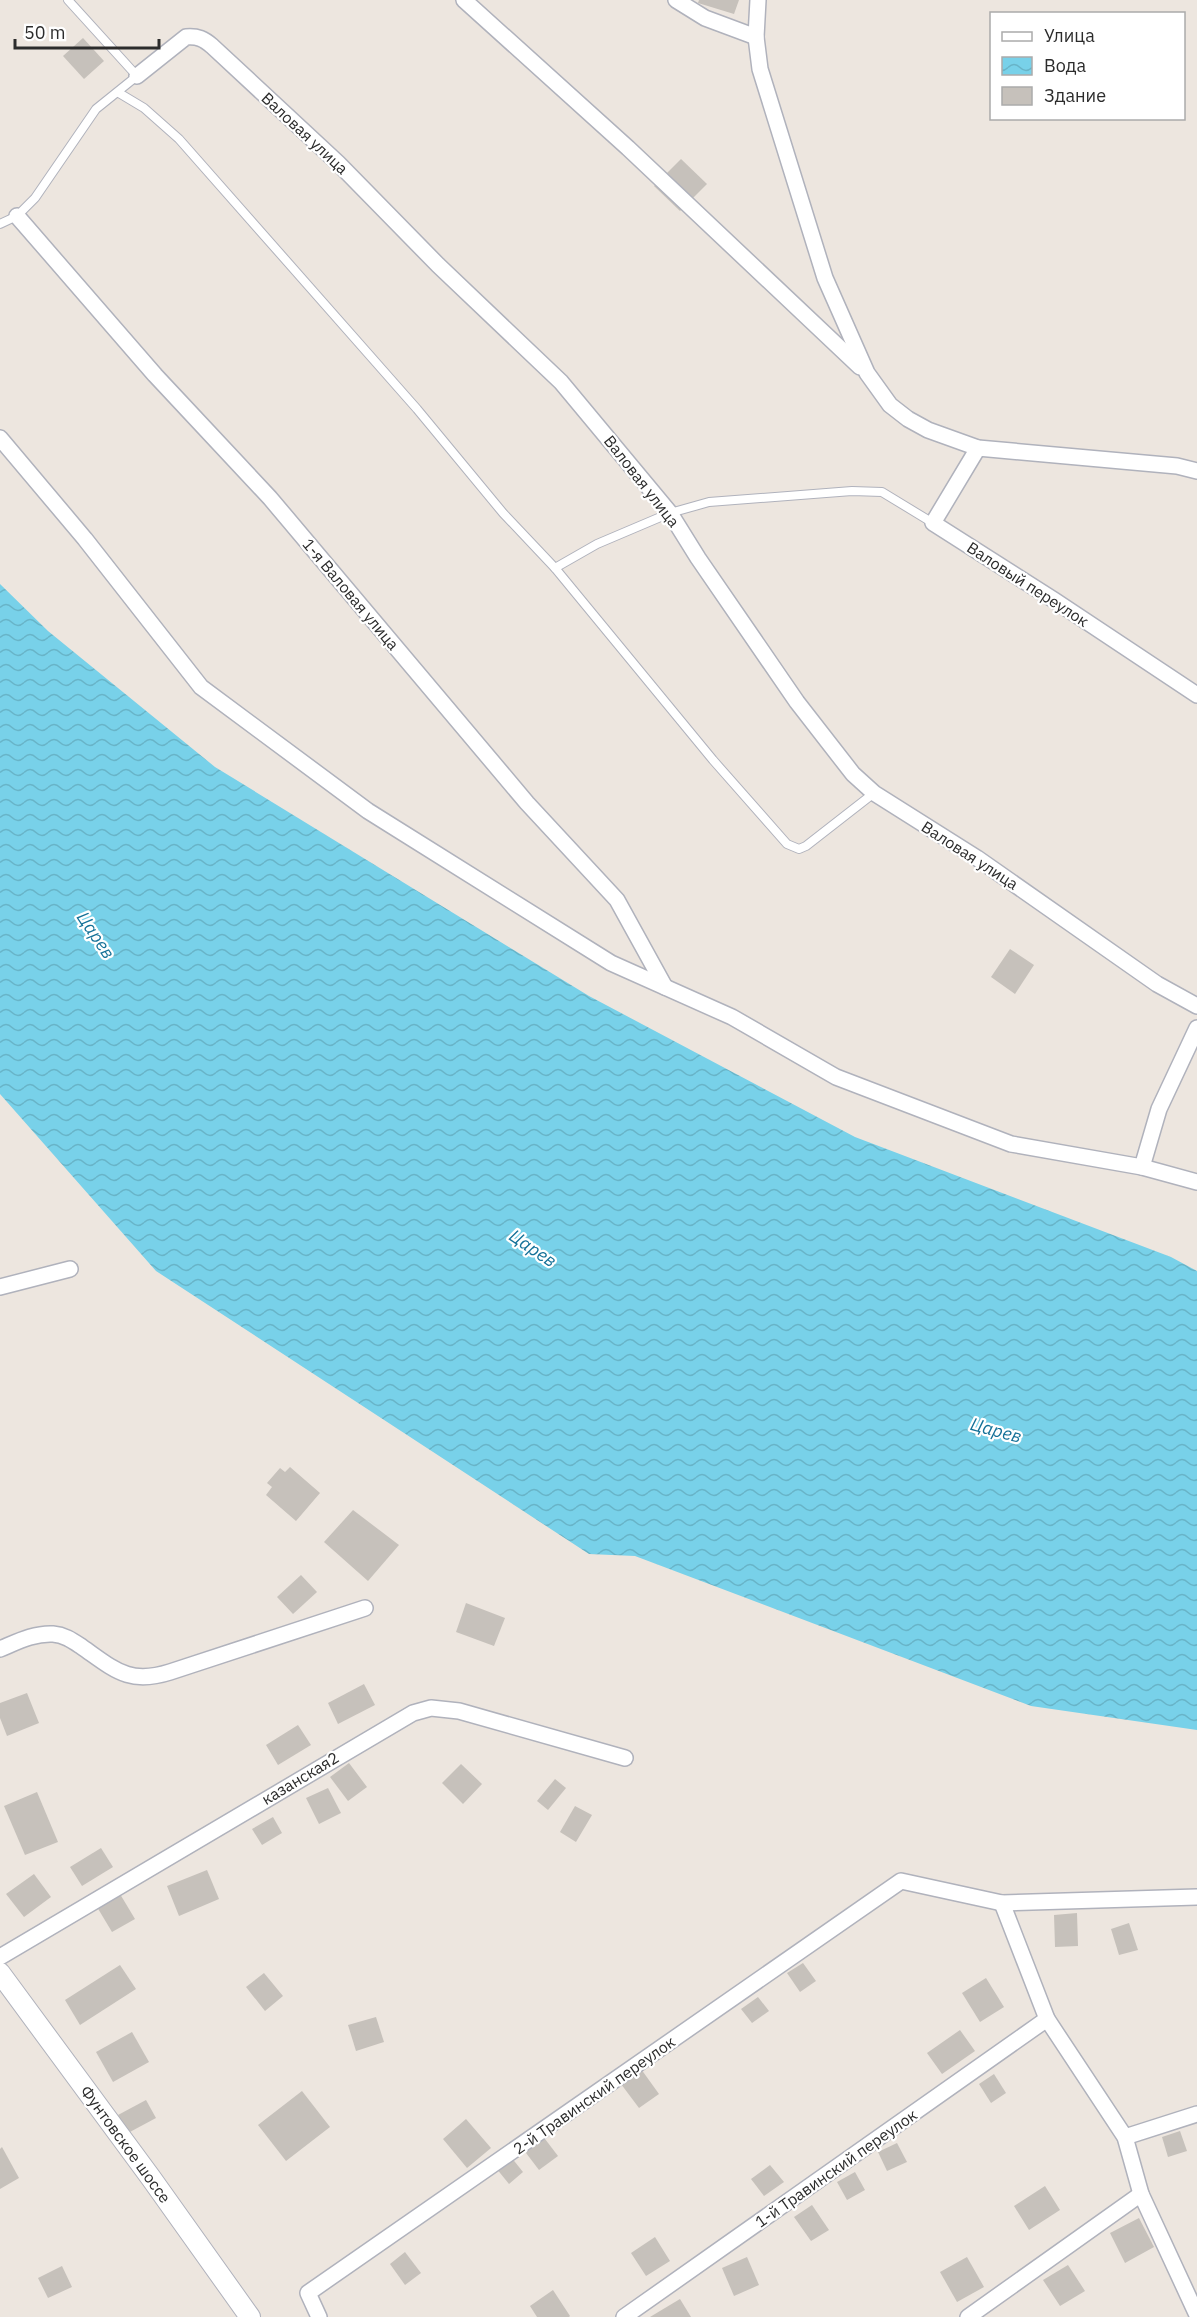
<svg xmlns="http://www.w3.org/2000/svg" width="1197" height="2317" viewBox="0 0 1197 2317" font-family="'IBM Plex Sans',sans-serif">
<defs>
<pattern id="water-waves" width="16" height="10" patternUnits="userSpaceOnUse" patternTransform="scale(1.5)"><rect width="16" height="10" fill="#78d1e9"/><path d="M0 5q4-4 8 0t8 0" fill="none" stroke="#68b4c8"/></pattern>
</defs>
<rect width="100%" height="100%" fill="#ede6df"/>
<!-- water -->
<path fill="url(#water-waves)" d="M0 584 48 631 215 767 589 996 855 1137 1171 1257 1197 1271V1730L1031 1706 635 1556 589 1554 156 1271 0 1094Z"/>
<!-- building -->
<g fill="#c6c1bb">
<path d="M699 0H739L734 14 698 3Z"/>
<path d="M83 38 104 61 84 79 63 56Z"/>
<path d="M681 159 707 184 680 211 654 186Z"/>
<path d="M1010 949 1034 965 1015 994 991 977Z"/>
<path d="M290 1467 320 1493 296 1521 266 1495 272 1487 267 1483 280 1468 285 1472Z"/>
<path d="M353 1510 399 1545 368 1581 324 1542Z"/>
<path d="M301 1575 317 1592 293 1614 277 1597Z"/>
<path d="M466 1603 505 1618 494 1646 456 1632Z"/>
<path d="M364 1684 375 1705 338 1724 328 1703Z"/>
<path d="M27 1693 39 1723 7 1736 0 1718V1703Z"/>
<path d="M298 1725 311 1745 278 1765 266 1745Z"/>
<path d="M349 1763 367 1787 348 1801 330 1777Z"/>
<path d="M461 1764 482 1784 463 1804 442 1783Z"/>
<path d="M555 1779 566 1788 548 1810 537 1801Z"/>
<path d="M328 1788 341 1813 319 1824 306 1798Z"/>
<path d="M37 1792 58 1842 25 1855 4 1806Z"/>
<path d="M575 1806 592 1815 576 1842 560 1832Z"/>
<path d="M273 1817 282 1833 262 1845 252 1829Z"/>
<path d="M101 1848 113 1867 82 1886 70 1867Z"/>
<path d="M207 1870 219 1899 179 1916 167 1886Z"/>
<path d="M34 1874 51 1897 24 1917 6 1894Z"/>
<path d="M120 1894 135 1919 112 1932 97 1907Z"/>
<path d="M1077 1913 1078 1946 1055 1947 1054 1915Z"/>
<path d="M1129 1923 1138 1950 1119 1955 1111 1929Z"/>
<path d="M803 1963 816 1981 800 1992 787 1973Z"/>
<path d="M120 1965 136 1989 80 2025 65 2000Z"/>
<path d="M264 1973 283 1996 265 2011 246 1987Z"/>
<path d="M986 1978 1004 2007 980 2022 962 1993Z"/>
<path d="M758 1997 769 2011 752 2023 741 2009Z"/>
<path d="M376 2017 384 2042 356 2051 348 2025Z"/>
<path d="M960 2030 975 2051 942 2074 927 2053Z"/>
<path d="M132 2032 149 2062 113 2082 96 2052Z"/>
<path d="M641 2069 659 2094 639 2108 621 2084Z"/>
<path d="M994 2074 1006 2093 991 2103 979 2084Z"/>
<path d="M302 2091 330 2127 286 2161 258 2125Z"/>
<path d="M146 2100 156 2118 128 2133 118 2115Z"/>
<path d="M466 2119 491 2148 467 2168 443 2139Z"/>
<path d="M1180 2131 1187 2151 1168 2157 1162 2137Z"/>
<path d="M542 2135 558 2156 539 2170 523 2149Z"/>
<path d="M897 2143 907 2162 887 2171 878 2152Z"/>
<path d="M2 2147 19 2178 0 2189V2149Z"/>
<path d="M511 2157 523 2172 509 2184 496 2168Z"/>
<path d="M770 2165 784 2182 764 2196 751 2179Z"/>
<path d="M855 2172 865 2190 847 2200 837 2182Z"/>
<path d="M1045 2186 1060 2210 1029 2230 1014 2206Z"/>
<path d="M812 2205 829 2230 811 2241 794 2217Z"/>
<path d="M1139 2218 1154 2247 1125 2263 1110 2233Z"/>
<path d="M655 2237 670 2261 646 2276 631 2253Z"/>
<path d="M405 2252 421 2273 405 2285 390 2264Z"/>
<path d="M747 2257 759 2285 734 2296 722 2268Z"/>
<path d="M967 2257 984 2287 957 2302 940 2272Z"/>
<path d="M1068 2265 1085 2291 1060 2306 1043 2280Z"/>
<path d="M62 2266 72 2287 48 2298 38 2278Z"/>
<path d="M553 2290 570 2316 569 2317H537L530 2306Z"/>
<path d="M680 2299 691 2317H650Z"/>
</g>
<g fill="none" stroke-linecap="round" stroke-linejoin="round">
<defs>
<g id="service">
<path d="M119 93 144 108 179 139 417 409 503 513 555 568 713 760 787 844 799 849 806 846 874 793"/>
<path d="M0 224 17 216 35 198 96 109 137 76 68 0"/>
<path d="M555 568 597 544 670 513 709 502 852 491 882 492 933 523"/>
</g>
<g id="minor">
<path d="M464 0 628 148 860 367"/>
<path d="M676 0 705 18 756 37"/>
<path d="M758 0 756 37 760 69 825 278 867 373 890 405 908 419 928 430 978 448 1177 466 1197 471"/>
<path d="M137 76 186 37C198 36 204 39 212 46L338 163 438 265 561 382 670 513 698 558 797 702 853 774 874 793 977 858 1157 984 1197 1006"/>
<path d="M17 216 155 375 270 498 527 803 617 900 665 987"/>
<path d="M0 438 85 539 201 687 368 811 611 963 732 1017 836 1077 1011 1144 1142 1167 1197 1182"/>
<path d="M978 448 933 523 1054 600 1197 695"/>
<path d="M1142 1167 1159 1109 1197 1028"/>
<path d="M0 1287 70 1269"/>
<path d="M0 1649C17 1642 34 1633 53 1634 65 1635 73 1641 82 1647 115 1670 129 1685 170 1672L365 1608"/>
<path d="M1002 1903 1047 2019 1125 2137 1141 2194 1197 2315"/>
<path d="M0 1957 413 1713 431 1708 459 1711 625 1758"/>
<path d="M1125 2137 1197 2114"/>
<path d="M319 2317 308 2293 901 1881 1002 1903 1197 1897"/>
<path d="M624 2317 1047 2019"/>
<path d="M968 2317 1141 2194"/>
</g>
<path id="tertiary" d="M0 1973 151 2178 250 2317"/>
</defs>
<!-- service casing -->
<use href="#service" stroke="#b0b2bc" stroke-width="10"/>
<!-- minor casing -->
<use href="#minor" stroke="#b0b2bc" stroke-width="18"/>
<!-- tertiary casing -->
<use href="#tertiary" stroke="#b0b2bc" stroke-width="22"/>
<!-- service -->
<use href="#service" stroke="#fff" stroke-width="8"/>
<!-- minor -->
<use href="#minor" stroke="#fff" stroke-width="15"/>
<!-- tertiary -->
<use href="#tertiary" stroke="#fff" stroke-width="20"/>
</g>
<g text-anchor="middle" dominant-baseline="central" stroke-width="4.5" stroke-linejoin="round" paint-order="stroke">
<!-- street labels -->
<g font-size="16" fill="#2c2c2c" stroke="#fff">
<text transform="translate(305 133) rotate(43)">Валовая улица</text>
<text transform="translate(642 481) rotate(52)">Валовая улица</text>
<text transform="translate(1028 584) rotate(33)">Валовый переулок</text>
<text transform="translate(351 594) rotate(50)">1-я Валовая улица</text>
<text transform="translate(970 855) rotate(33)">Валовая улица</text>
<text transform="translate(300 1778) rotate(-31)">казанская2</text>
<text transform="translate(594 2095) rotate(-35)">2-й Травинский переулок</text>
<text transform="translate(126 2144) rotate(54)">Фунтовское шоссе</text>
<text transform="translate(836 2168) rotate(-35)">1-й Травинский переулок</text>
</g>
<!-- water labels -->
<g font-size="18" font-style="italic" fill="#147198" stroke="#fff">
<text transform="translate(96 935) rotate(56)">Царев</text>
<text transform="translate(533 1248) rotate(34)">Царев</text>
<text transform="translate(996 1430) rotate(15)">Царев</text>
</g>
</g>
<!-- legend -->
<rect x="990" y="12" width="195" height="108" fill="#ffffff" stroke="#ababab" stroke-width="1.5"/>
<rect x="1002" y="32" width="30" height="9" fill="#ffffff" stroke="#ababab" stroke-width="1.5"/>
<text x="1044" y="42" font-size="18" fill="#2c2c2c">Улица</text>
<rect x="1002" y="57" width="30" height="18" fill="url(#water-waves)" stroke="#ababab" stroke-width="1.5"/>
<text x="1044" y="72" font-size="18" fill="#2c2c2c">Вода</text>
<rect x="1002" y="87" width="30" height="18" fill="#c6c1bb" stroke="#ababab" stroke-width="1.5"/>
<text x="1044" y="102" font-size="18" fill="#2c2c2c">Здание</text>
<!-- scale -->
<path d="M15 39v9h144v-9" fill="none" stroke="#2c2c2c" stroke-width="3"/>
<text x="24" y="39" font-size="18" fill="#2c2c2c" stroke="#ffffff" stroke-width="4.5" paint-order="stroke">50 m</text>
</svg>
